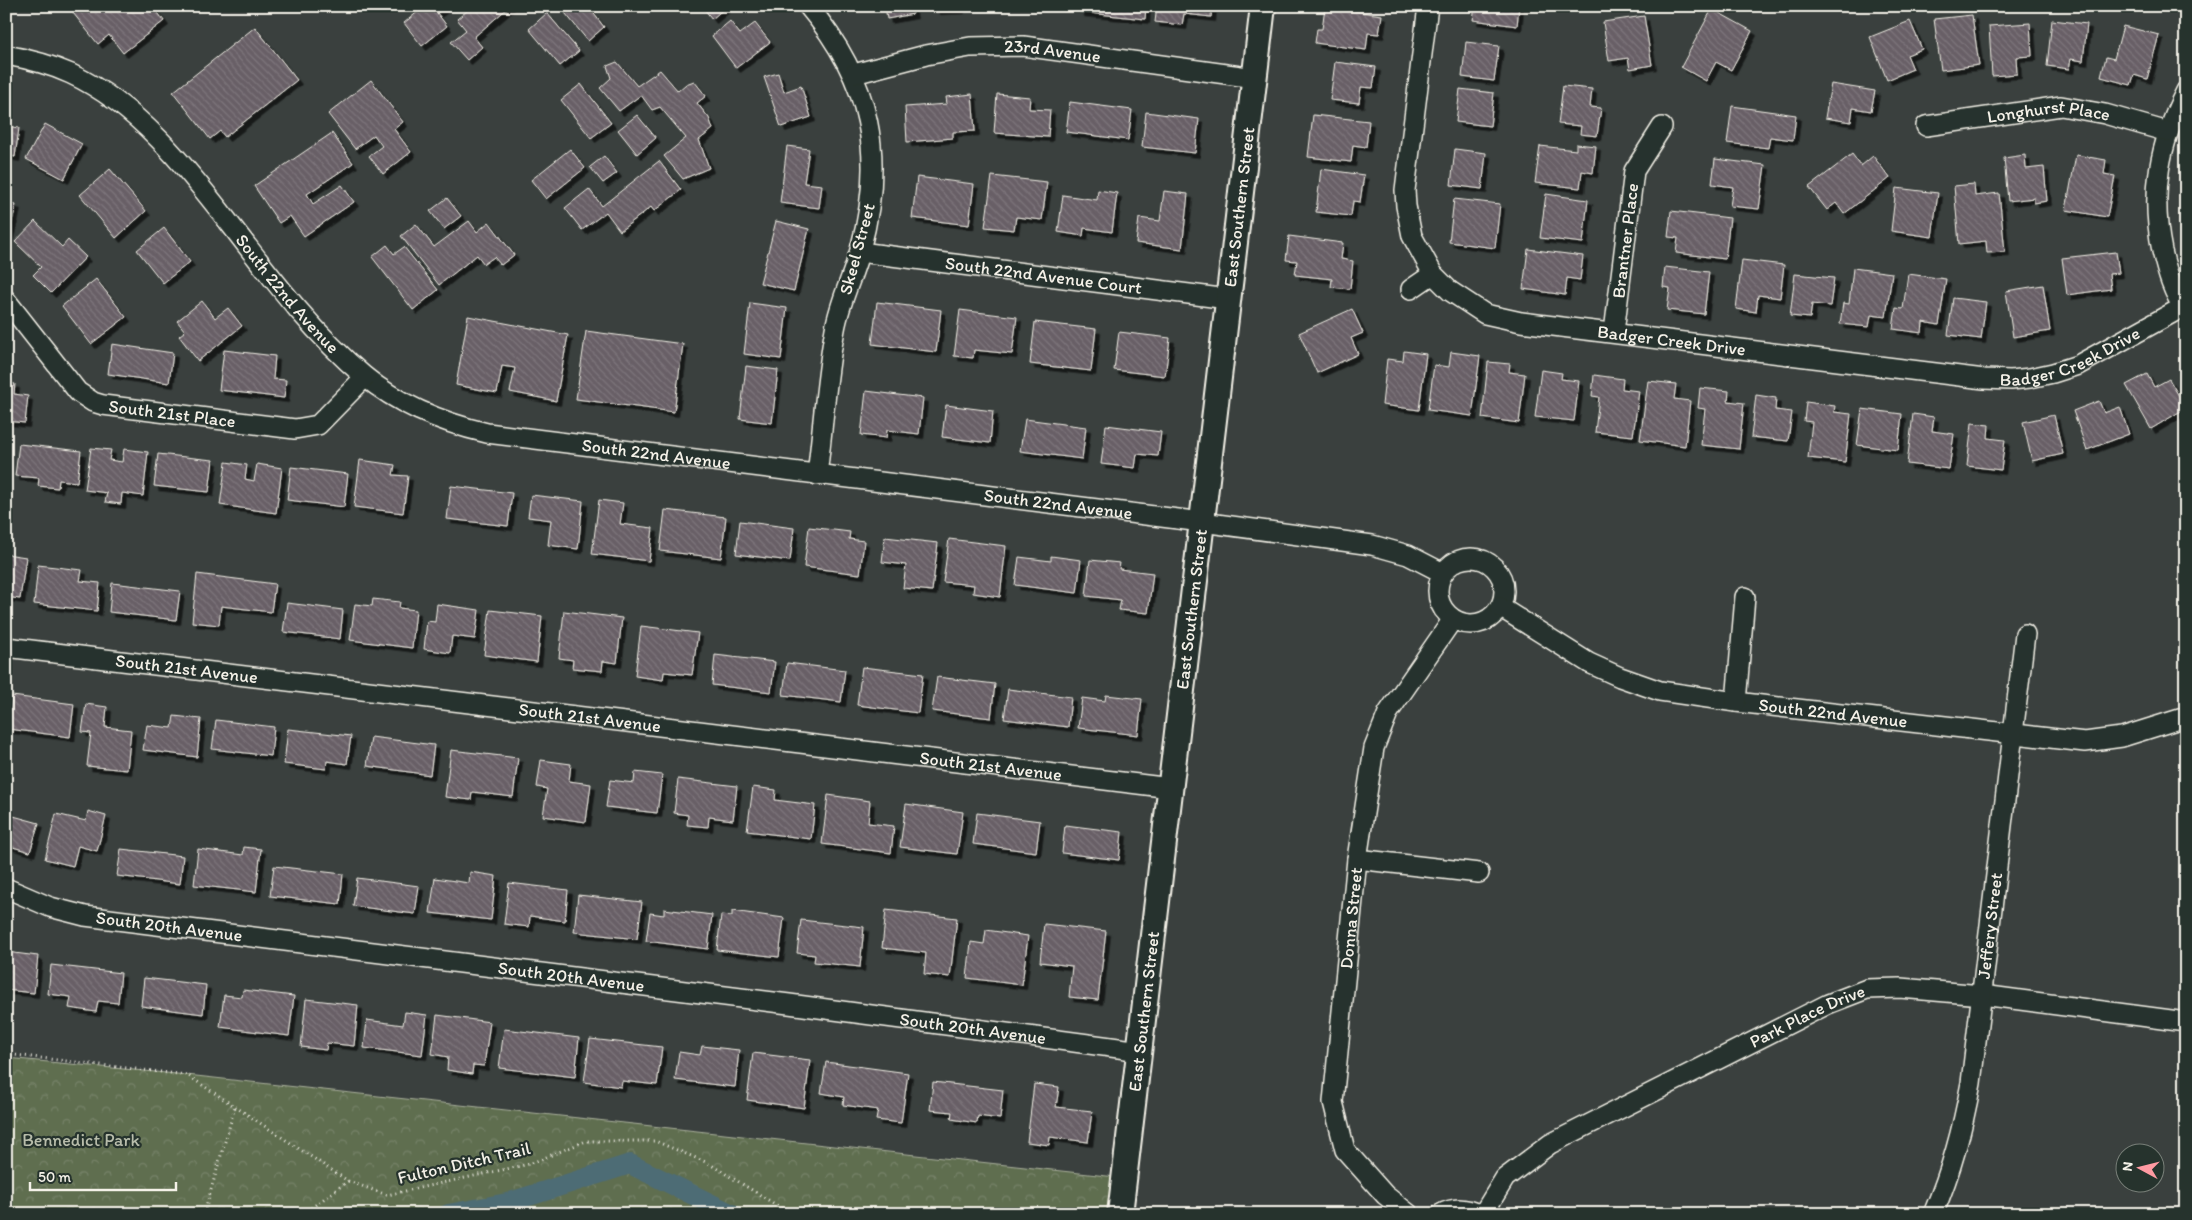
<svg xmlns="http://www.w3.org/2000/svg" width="2192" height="1220" viewBox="0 0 2192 1220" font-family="Itim,sans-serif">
<defs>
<pattern id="park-crowns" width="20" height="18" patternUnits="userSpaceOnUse" patternTransform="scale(1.25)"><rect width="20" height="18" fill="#5f6e50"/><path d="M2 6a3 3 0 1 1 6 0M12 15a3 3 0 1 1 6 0" fill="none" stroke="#778369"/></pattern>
<pattern id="building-back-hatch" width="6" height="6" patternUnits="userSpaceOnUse" patternTransform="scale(1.25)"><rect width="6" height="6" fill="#685f66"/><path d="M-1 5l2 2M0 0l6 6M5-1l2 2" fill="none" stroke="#7e767c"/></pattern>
<filter id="shadow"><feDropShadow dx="4.5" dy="4.5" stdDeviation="0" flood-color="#0009"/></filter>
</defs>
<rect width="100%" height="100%" fill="#3a403e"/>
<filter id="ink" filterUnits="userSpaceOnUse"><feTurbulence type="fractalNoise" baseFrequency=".02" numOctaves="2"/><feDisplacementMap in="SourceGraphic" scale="10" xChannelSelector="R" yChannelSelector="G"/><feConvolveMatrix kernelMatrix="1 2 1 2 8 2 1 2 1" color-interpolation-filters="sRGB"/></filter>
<g filter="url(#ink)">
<!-- park -->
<path fill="url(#park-crowns)" stroke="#aab09c" d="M6 1058 187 1075 1125 1178 1120 1214H6Z"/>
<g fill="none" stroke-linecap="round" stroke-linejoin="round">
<!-- canal -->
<path stroke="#4e6c74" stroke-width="20" d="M448 1214 507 1203 630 1164 732 1214"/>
</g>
<!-- building -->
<g fill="url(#building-back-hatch)" stroke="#f4f1e8" filter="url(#shadow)">
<path d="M80 6H153L164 21 123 53 109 35 98 44 73 13Z"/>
<path d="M425 6H446L437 13 447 26 422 46 404 23Z"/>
<path d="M473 6H510L474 37 482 47 467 60 451 42 466 30 457 19Z"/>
<path d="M563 6H588L604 27 588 41 561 8Z"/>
<path d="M702 6H727L712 19Z"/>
<path d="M885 6H911L913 14 887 19Z"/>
<path d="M935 6H960V9L936 10Z"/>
<path d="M1080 6H1146L1145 19 1080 12Z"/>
<path d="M1157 6H1212L1211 17 1184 14 1182 25 1155 22Z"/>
<path d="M1475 6H1519L1517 26 1473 20Z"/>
<path d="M1325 7 1382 15 1379 34 1368 33 1366 50 1315 43 1317 29H1322Z"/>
<path d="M1712 9 1752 31 1731 70 1716 62 1706 81 1681 67Z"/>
<path d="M547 13 579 51 560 66 529 29Z"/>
<path d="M1972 15 1979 65 1941 70 1934 19Z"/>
<path d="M1644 16 1652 65 1630 69 1628 58 1609 61 1603 22Z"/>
<path d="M2052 20 2087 24 2083 61 2071 59 2069 69 2047 66Z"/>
<path d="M730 21 740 34 755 23 770 42 736 68 712 36Z"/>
<path d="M1910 21 1922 49 1907 55 1913 69 1887 80 1870 37Z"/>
<path d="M2030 23 2032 56 2016 57 2017 74 1992 76 1989 26Z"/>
<path d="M2123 26 2159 35 2147 79 2134 75 2131 85 2101 77 2106 57 2114 59Z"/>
<path d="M255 27 297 80 225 137 220 131 210 139 173 92Z"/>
<path d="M1466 42 1499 46 1494 81 1462 77Z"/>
<path d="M617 62 637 86 660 70 678 91 686 84 694 81 706 96 697 103 709 118 713 129 699 140 709 168 683 179 664 156 686 138 660 107 652 110 641 95 619 111 600 88 611 78 607 66Z"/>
<path d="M1335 62 1376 67 1373 88 1361 87 1359 103 1330 100Z"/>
<path d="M778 73 784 92 801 86 811 117 781 127 764 77Z"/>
<path d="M371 80 403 122 394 129 411 152 383 174 369 156 382 146 374 135 355 149 328 114Z"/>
<path d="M581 84 611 123 591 138 561 100Z"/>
<path d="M1831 84 1875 91 1871 111 1853 108 1851 122 1825 118Z"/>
<path d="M1563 86 1592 89 1590 107 1601 108 1597 136 1580 134 1581 126 1558 124Z"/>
<path d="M1460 89 1494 93 1490 126 1456 122Z"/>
<path d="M972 94 975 131 953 132V138L907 142 905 107 947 104 946 97Z"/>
<path d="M997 94 1030 97 1029 109 1050 110 1048 137 994 133Z"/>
<path d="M1070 102 1132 110 1128 140 1066 132Z"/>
<path d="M1732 106 1796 115 1793 140 1770 137 1768 148 1727 143Z"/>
<path d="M1146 112 1199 119 1195 153 1142 147Z"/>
<path d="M637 115 656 138 637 154 618 130Z"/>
<path d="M1313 115 1369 121 1366 147 1353 145 1351 162 1308 157Z"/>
<path d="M45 124 82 144 64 179 26 159Z"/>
<path d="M6 126 19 128 15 157 6 155Z"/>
<path d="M332 133 353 163 307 194 313 204 342 185 354 202 304 236 290 216 279 223 254 186Z"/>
<path d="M1576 144 1596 146 1593 173 1582 171 1580 188 1535 183 1540 146 1576 150Z"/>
<path d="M787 146 809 149 804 183 822 185 819 208 780 203Z"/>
<path d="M570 149 585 168 546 199 531 180Z"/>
<path d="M1455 149 1486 153 1482 189 1451 185Z"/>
<path d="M1852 154 1861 166 1873 156 1890 178 1844 214 1836 203 1827 210 1809 187Z"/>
<path d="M2025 155 2026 169 2044 167 2047 201 2034 203V198L2008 201 2004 158Z"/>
<path d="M2076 155 2106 160 2104 174 2115 176 2107 217 2066 210Z"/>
<path d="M604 156 617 173 603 183 590 167Z"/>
<path d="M1715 159 1765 165 1759 209 1730 206 1733 187 1712 184Z"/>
<path d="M659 161 681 190 654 211 651 207 620 231 606 212 582 230 565 208 589 189 602 206Z"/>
<path d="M110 169 146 211 116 238 80 195Z"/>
<path d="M1321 169 1364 175 1360 202 1353 201 1351 216 1316 212Z"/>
<path d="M992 176 1047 182 1042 220 1016 217 1014 230 985 227Z"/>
<path d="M917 177 974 184 969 225 912 218Z"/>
<path d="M1974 184 1975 196 1999 193 2005 252 1987 253 1986 241 1959 244 1954 186Z"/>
<path d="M1896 188 1938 193 1932 237 1891 231Z"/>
<path d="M1098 190 1117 193 1112 232 1084 228 1083 236 1058 232 1063 195 1097 200Z"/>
<path d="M1164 191 1188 194 1182 249 1136 243 1139 218 1160 221Z"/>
<path d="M1546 194 1588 200 1583 243 1540 238Z"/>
<path d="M447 198 461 216 444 229 430 211Z"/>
<path d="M1454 199 1500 204 1495 248 1449 242Z"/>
<path d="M6 202 16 205 7 242H6Z"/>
<path d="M1671 211 1730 218 1725 259 1676 253 1678 238 1668 237Z"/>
<path d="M35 221 62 247 68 240 86 257 51 293 33 275 41 267 15 242Z"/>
<path d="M469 221 477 232 489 222 514 255 501 265 494 257 484 264 477 255 439 285 401 236 416 224 434 247Z"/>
<path d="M776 221 809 229 794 291 760 283Z"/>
<path d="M164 228 190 262 163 283 137 250Z"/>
<path d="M1289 236 1343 243 1341 259 1353 261 1350 289 1331 287 1332 279 1295 275 1297 261 1286 260Z"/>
<path d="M387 245 394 254 404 247 438 290 413 310 372 257Z"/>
<path d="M1528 249 1583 256 1580 280 1567 278 1565 295 1523 289Z"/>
<path d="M2116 252 2119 273 2109 274 2111 289 2067 295 2062 258Z"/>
<path d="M1742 260 1784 265 1780 298 1758 295 1756 312 1736 309Z"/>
<path d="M1665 267 1709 272 1704 314 1667 310 1670 288 1663 287Z"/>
<path d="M1853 268 1892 273 1886 317 1871 315 1869 327 1840 324 1843 303 1849 304Z"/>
<path d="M1795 274 1834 278 1830 306 1812 304 1810 318 1790 316Z"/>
<path d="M1908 274 1946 279 1939 325 1923 322 1922 333 1893 329 1896 308 1903 309Z"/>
<path d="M96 279 126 317 91 344 62 306Z"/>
<path d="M2043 285 2050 331 2013 337 2006 291Z"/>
<path d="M1953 298 1986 302 1981 339 1948 335Z"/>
<path d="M202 301 215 318 228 308 242 326 198 361 179 336 185 331 177 321Z"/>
<path d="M877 302 941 310 936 352 872 344Z"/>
<path d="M750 303 787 308 781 359 744 354Z"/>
<path d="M1352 309 1363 333 1351 338 1358 354 1317 373 1299 333Z"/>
<path d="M960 310 1017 317 1012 354 974 350 973 358 954 356Z"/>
<path d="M468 316 568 335 556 401 510 392 515 368 502 366 497 393 456 385Z"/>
<path d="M1035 322 1096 329 1091 371 1030 364Z"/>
<path d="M586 331 683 344 674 412 576 399Z"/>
<path d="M1119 332 1170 338 1165 376 1114 370Z"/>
<path d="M112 344 173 353 169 383 108 374Z"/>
<path d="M224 350 275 356 273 379 286 380 284 398 219 390Z"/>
<path d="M1404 351 1426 354 1419 410 1382 405 1387 359 1403 361Z"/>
<path d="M1451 352 1480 356 1472 416 1428 410 1434 365 1449 367Z"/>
<path d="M1488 362 1510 364 1509 372 1525 374 1519 423 1482 418Z"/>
<path d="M746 366 778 370 772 423 740 419Z"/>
<path d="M1541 370 1562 373 1561 379 1579 381 1574 421 1535 417Z"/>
<path d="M2147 374 2154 387 2169 379 2186 408 2151 429 2126 385Z"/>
<path d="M1594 375 1623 379 1622 389 1639 391 1633 436 1595 432 1599 397 1592 396Z"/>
<path d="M1648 381 1676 384 1674 399 1690 401 1685 446 1640 440Z"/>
<path d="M6 383 15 384 14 394 28 396 25 423 6 421Z"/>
<path d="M1700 388 1729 391 1728 401 1744 403 1739 449 1701 445 1705 409 1698 408Z"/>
<path d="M866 391 923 398 919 434 887 430 886 438 861 435Z"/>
<path d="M1756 395 1776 398 1775 410 1792 412 1788 441 1751 437Z"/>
<path d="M2099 401 2104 413 2120 407 2129 434 2087 450 2073 411Z"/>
<path d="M1806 402 1835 406 1834 412 1851 414 1845 462 1808 458 1812 422 1804 421Z"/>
<path d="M946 405 993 411 990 443 942 437Z"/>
<path d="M1862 409 1902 414 1898 450 1857 445Z"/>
<path d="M1913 414 1934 417 1932 431 1954 434 1949 469 1907 464Z"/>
<path d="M2054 415 2063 454 2032 461 2023 422Z"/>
<path d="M1025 419 1086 427 1082 459 1020 451Z"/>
<path d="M1972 423 1989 425 1988 438 2005 440 2001 470 1967 466Z"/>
<path d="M1106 425 1161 432 1158 456 1137 454 1135 468 1101 464Z"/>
<path d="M19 444 81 451 77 482 59 480 58 488 38 486 39 478 15 476Z"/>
<path d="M91 448 111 450 109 460 122 462 124 449 148 452 143 496 122 493 121 504 105 502 107 493 85 490Z"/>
<path d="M158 454 213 460 209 492 154 486Z"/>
<path d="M360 460 395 465 393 475 408 476 403 513 354 507Z"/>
<path d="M226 462 247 465 245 479 254 481 257 464 282 468 276 513 220 505Z"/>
<path d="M291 467 348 474 344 507 287 500Z"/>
<path d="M451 486 512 493 508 526 447 519Z"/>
<path d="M531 495 583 501 578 549 548 545 551 520 528 517Z"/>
<path d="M599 500 623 503 620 524 653 528 649 561 592 554Z"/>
<path d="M665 510 726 517 721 558 660 551Z"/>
<path d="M740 521 794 528 790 561 736 554Z"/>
<path d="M809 527 850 532 849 539 864 541 860 574 804 567Z"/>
<path d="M885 537 938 543 932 591 903 588 906 565 882 562Z"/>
<path d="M949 539 1006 546 1000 597 973 593 974 585 943 582Z"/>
<path d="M6 554 26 557 20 599 6 597Z"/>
<path d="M1051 556 1081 560 1077 593 1015 585 1019 557 1051 561Z"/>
<path d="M1090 560 1120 563 1119 569 1153 573 1148 613 1119 610 1121 600 1086 596Z"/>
<path d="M38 565 82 570 80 581 100 583 97 611 34 604Z"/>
<path d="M197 574 275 584 271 612 221 606 219 625 192 622Z"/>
<path d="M112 583 180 591 176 620 109 612Z"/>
<path d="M373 599 400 602 399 608 416 610 412 648 350 640 355 604 372 606Z"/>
<path d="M287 603 343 610 340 639 283 632Z"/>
<path d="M437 604 479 610 475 639 452 636 450 653 424 649 427 621 435 622Z"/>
<path d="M490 610 542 616 537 662 484 655Z"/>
<path d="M564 611 622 618 617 663 603 661 602 671 572 668 573 660 559 658Z"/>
<path d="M641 626 698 633 692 675 664 672 663 680 635 676Z"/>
<path d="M715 655 775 662 771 692 712 685Z"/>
<path d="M787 663 845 670 841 702 783 695Z"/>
<path d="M862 667 923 674 918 713 857 705Z"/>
<path d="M937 677 995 684 991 718 932 711Z"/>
<path d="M1008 689 1071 697 1068 727 1004 719Z"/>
<path d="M1106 695 1142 699 1138 735 1078 728 1082 698 1105 701Z"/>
<path d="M12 696 74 704 70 737 8 729Z"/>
<path d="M86 704 107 707 105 727 131 730 127 770 87 766 91 733 82 732Z"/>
<path d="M174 716 201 719 197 757 143 750 147 725 172 728Z"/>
<path d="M216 720 274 727 271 756 212 749Z"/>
<path d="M288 729 351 736 347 764 327 761 326 769 284 764Z"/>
<path d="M371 737 434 745 430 775 367 766Z"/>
<path d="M451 750 518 758 513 797 472 792 471 800 445 797Z"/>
<path d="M541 760 571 764 569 781 591 784 586 822 543 816 547 789 537 787Z"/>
<path d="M635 772 662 775 657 813 606 807 610 780 634 783Z"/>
<path d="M678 779 737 786 733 820 709 817 708 827 687 825 688 815 674 813Z"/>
<path d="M753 787 776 790 775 800 815 805 811 839 747 831Z"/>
<path d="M828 795 870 801 868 823 894 826 891 853 822 844Z"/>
<path d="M906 804 963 812 957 854 900 847Z"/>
<path d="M88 811 106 816 97 851 78 846 73 866 45 859 56 814 86 821Z"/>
<path d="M977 813 1040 821 1036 852 973 844Z"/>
<path d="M6 814 39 823 30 852 6 845Z"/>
<path d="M1065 825 1122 832 1119 860 1062 853Z"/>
<path d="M244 847 261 849 256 892 194 885 198 849 243 855Z"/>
<path d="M121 849 183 856 180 884 117 876Z"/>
<path d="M274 866 343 874 340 904 270 896Z"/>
<path d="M470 872 496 876 491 920 430 913 435 878 469 883Z"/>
<path d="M357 878 419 886 415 914 353 906Z"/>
<path d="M509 883 568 890 565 921 530 916 529 927 504 924Z"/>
<path d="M578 895 642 902 637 939 574 932Z"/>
<path d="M664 909 712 915 708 949 646 941 650 913 664 915Z"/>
<path d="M886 910 957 918 950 977 924 974 926 953 882 948Z"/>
<path d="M732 911 784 918 779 957 717 950 721 915 732 916Z"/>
<path d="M801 920 864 927 860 967 814 962 815 955 797 953Z"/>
<path d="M1044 924 1106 931 1098 1000 1069 997 1072 966 1040 962Z"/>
<path d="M986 930 1028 936 1022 985 967 978 971 942 984 944Z"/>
<path d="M6 952 38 956 34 993 6 990Z"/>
<path d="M51 965 121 973 118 1003 98 1001 96 1012 69 1008 71 997 48 994Z"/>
<path d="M144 978 206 985 203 1014 141 1006Z"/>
<path d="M243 990 294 996 289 1036 220 1027 224 995 242 997Z"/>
<path d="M306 999 358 1005 354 1046 327 1043 326 1050 301 1047Z"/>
<path d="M405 1012 427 1015 422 1055 364 1048 367 1020 403 1025Z"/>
<path d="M437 1015 490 1022 484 1066 473 1065 472 1074 447 1070 448 1057 432 1054Z"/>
<path d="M504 1029 579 1038 575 1077 499 1068Z"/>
<path d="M590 1039 662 1047 657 1085 622 1081 621 1087 584 1082Z"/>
<path d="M702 1046 739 1050 735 1087 675 1080 679 1052 700 1055Z"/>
<path d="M753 1053 810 1060 804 1108 747 1100Z"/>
<path d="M826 1062 908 1073 901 1123 876 1120 878 1110 843 1105 844 1097 821 1093Z"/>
<path d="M933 1082 1003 1090 1000 1119 978 1116 977 1123 951 1119 952 1112 930 1110Z"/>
<path d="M1034 1084 1059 1087 1056 1107 1092 1111 1088 1142 1050 1137 1049 1145 1027 1142Z"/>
</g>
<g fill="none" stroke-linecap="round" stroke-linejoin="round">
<defs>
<g id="minor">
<path d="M808 6C871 81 886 156 860 250 853 276 840 301 835 329 826 377 823 427 817 475"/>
<path id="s1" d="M1428 6 1405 190 1406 206 1412 236 1433 274 1450 291 1485 314 1521 322 1984 379 2011 380 2030 378 2053 373 2078 365 2183 307"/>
<path id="s2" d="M6 55C29 59 51 65 71 74 140 106 189 171 234 229 274 281 314 334 364 376 399 405 444 423 487 433L1202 522 1372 545 1408 555 1443 573"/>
<path id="s3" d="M854 74 926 55 970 47 1023 46 1255 78"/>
<path d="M2186 91C2159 144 2150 193 2162 251 2167 272 2173 294 2186 311"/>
<path id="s4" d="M1926 126 2061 106 2105 114 2168 132"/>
<path id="s5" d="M860 252 1228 299"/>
<path d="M1411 289 1433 274"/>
<path id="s6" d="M6 300 78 392 93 402 103 405 295 429 318 425 365 377"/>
<path id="s7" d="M1614 332 1634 171 1662 127"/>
<circle cx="1471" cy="591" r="33"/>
<path id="s8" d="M1500 607 1589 663 1620 677 1660 691 1736 702 2085 742 2122 737 2186 717"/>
<path id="s9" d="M6 647 1171 788"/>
<path d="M1736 702 1745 597"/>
<path d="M1357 859 1479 873"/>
<path id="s10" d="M6 888 50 907 85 916 789 1004 1141 1051"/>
<path id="s11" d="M1409 1214 1385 1195 1345 1150 1333 1102 1357 859 1374 748 1388 713 1453 619"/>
<path d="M1441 1214C1453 1207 1466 1208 1478 1214"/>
<path id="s12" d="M1483 1214 1505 1178 1550 1144 1828 1004 1867 989 1900 988 1982 995 2186 1022"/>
<path id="s13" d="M1933 1214C1952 1169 1962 1131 1971 1083L2025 634"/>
</g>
<g id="tertiary">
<path id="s14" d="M1120 1214 1263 6"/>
</g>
</defs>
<!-- minor casing -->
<use href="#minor" stroke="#f4f1e8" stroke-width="22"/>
<!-- tertiary casing -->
<use href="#tertiary" stroke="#f4f1e8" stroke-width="28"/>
<!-- path -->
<g stroke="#f4f1e8" stroke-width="3" stroke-dasharray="1 4" stroke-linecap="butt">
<path d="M6 1054 187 1075 348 1181 387 1195 529 1164 586 1141H655L708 1163 791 1214"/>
<path d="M204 1214 235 1107"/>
<path d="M303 1214 348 1181"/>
</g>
<!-- minor -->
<use href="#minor" stroke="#26332d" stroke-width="19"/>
<!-- tertiary -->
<use href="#tertiary" stroke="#26332d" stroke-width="24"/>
</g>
</g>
<g text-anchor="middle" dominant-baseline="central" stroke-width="4.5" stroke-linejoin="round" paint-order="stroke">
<!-- street labels -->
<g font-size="18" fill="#f4f1e8" stroke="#26332d">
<text stroke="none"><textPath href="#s3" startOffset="202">23rd Avenue</textPath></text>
<text stroke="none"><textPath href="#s4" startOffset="124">Longhurst Place</textPath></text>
<text stroke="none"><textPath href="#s14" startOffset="1014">East Southern Street</textPath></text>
<text stroke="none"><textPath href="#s7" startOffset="92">Brantner Place</textPath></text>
<text transform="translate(857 249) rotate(-75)">Skeel Street</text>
<text stroke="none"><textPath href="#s5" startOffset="185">South 22nd Avenue Court</textPath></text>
<text stroke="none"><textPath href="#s2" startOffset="379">South 22nd Avenue</textPath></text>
<text stroke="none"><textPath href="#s1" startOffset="530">Badger Creek Drive</textPath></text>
<text stroke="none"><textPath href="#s1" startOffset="935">Badger Creek Drive</textPath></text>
<text stroke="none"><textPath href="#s6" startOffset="215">South 21st Place</textPath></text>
<text stroke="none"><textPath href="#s2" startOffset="799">South 22nd Avenue</textPath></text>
<text stroke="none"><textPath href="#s2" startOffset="1204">South 22nd Avenue</textPath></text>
<text stroke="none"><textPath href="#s14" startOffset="609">East Southern Street</textPath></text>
<text stroke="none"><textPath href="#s9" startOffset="182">South 21st Avenue</textPath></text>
<text stroke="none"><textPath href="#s8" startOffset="356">South 22nd Avenue</textPath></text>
<text stroke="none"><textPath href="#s9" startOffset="588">South 21st Avenue</textPath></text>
<text stroke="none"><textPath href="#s9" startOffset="992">South 21st Avenue</textPath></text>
<text stroke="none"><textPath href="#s11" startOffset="325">Donna Street</textPath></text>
<text stroke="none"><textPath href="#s13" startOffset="295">Jeffery Street</textPath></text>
<text stroke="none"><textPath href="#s10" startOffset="169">South 20th Avenue</textPath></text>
<text stroke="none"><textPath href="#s10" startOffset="574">South 20th Avenue</textPath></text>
<text stroke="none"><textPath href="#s14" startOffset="204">East Southern Street</textPath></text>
<text stroke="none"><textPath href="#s12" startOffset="386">Park Place Drive</textPath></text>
<text stroke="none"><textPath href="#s10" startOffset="979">South 20th Avenue</textPath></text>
<text transform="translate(464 1163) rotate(-13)">Fulton Ditch Trail</text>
</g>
<!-- park labels -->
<g font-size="18" fill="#b8bdab" stroke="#26332d">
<text x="81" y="1140">Bennedict Park</text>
</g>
</g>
<!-- margin -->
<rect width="2192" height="1220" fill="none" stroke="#26332d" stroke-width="25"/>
<rect x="12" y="12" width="2167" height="1195" fill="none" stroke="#f4f1e8" stroke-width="2" filter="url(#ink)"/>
<!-- north arrow -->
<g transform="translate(2140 1168) rotate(277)"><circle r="24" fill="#26332d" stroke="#787f78"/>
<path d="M0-4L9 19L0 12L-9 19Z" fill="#ff9aa2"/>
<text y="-8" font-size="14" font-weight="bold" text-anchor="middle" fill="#f4f1e8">N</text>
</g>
<!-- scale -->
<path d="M30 1182v8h146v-8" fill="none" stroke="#f4f1e8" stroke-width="2.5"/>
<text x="38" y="1182" font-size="15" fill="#f4f1e8" stroke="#26332d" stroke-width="4" paint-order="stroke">50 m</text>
</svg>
